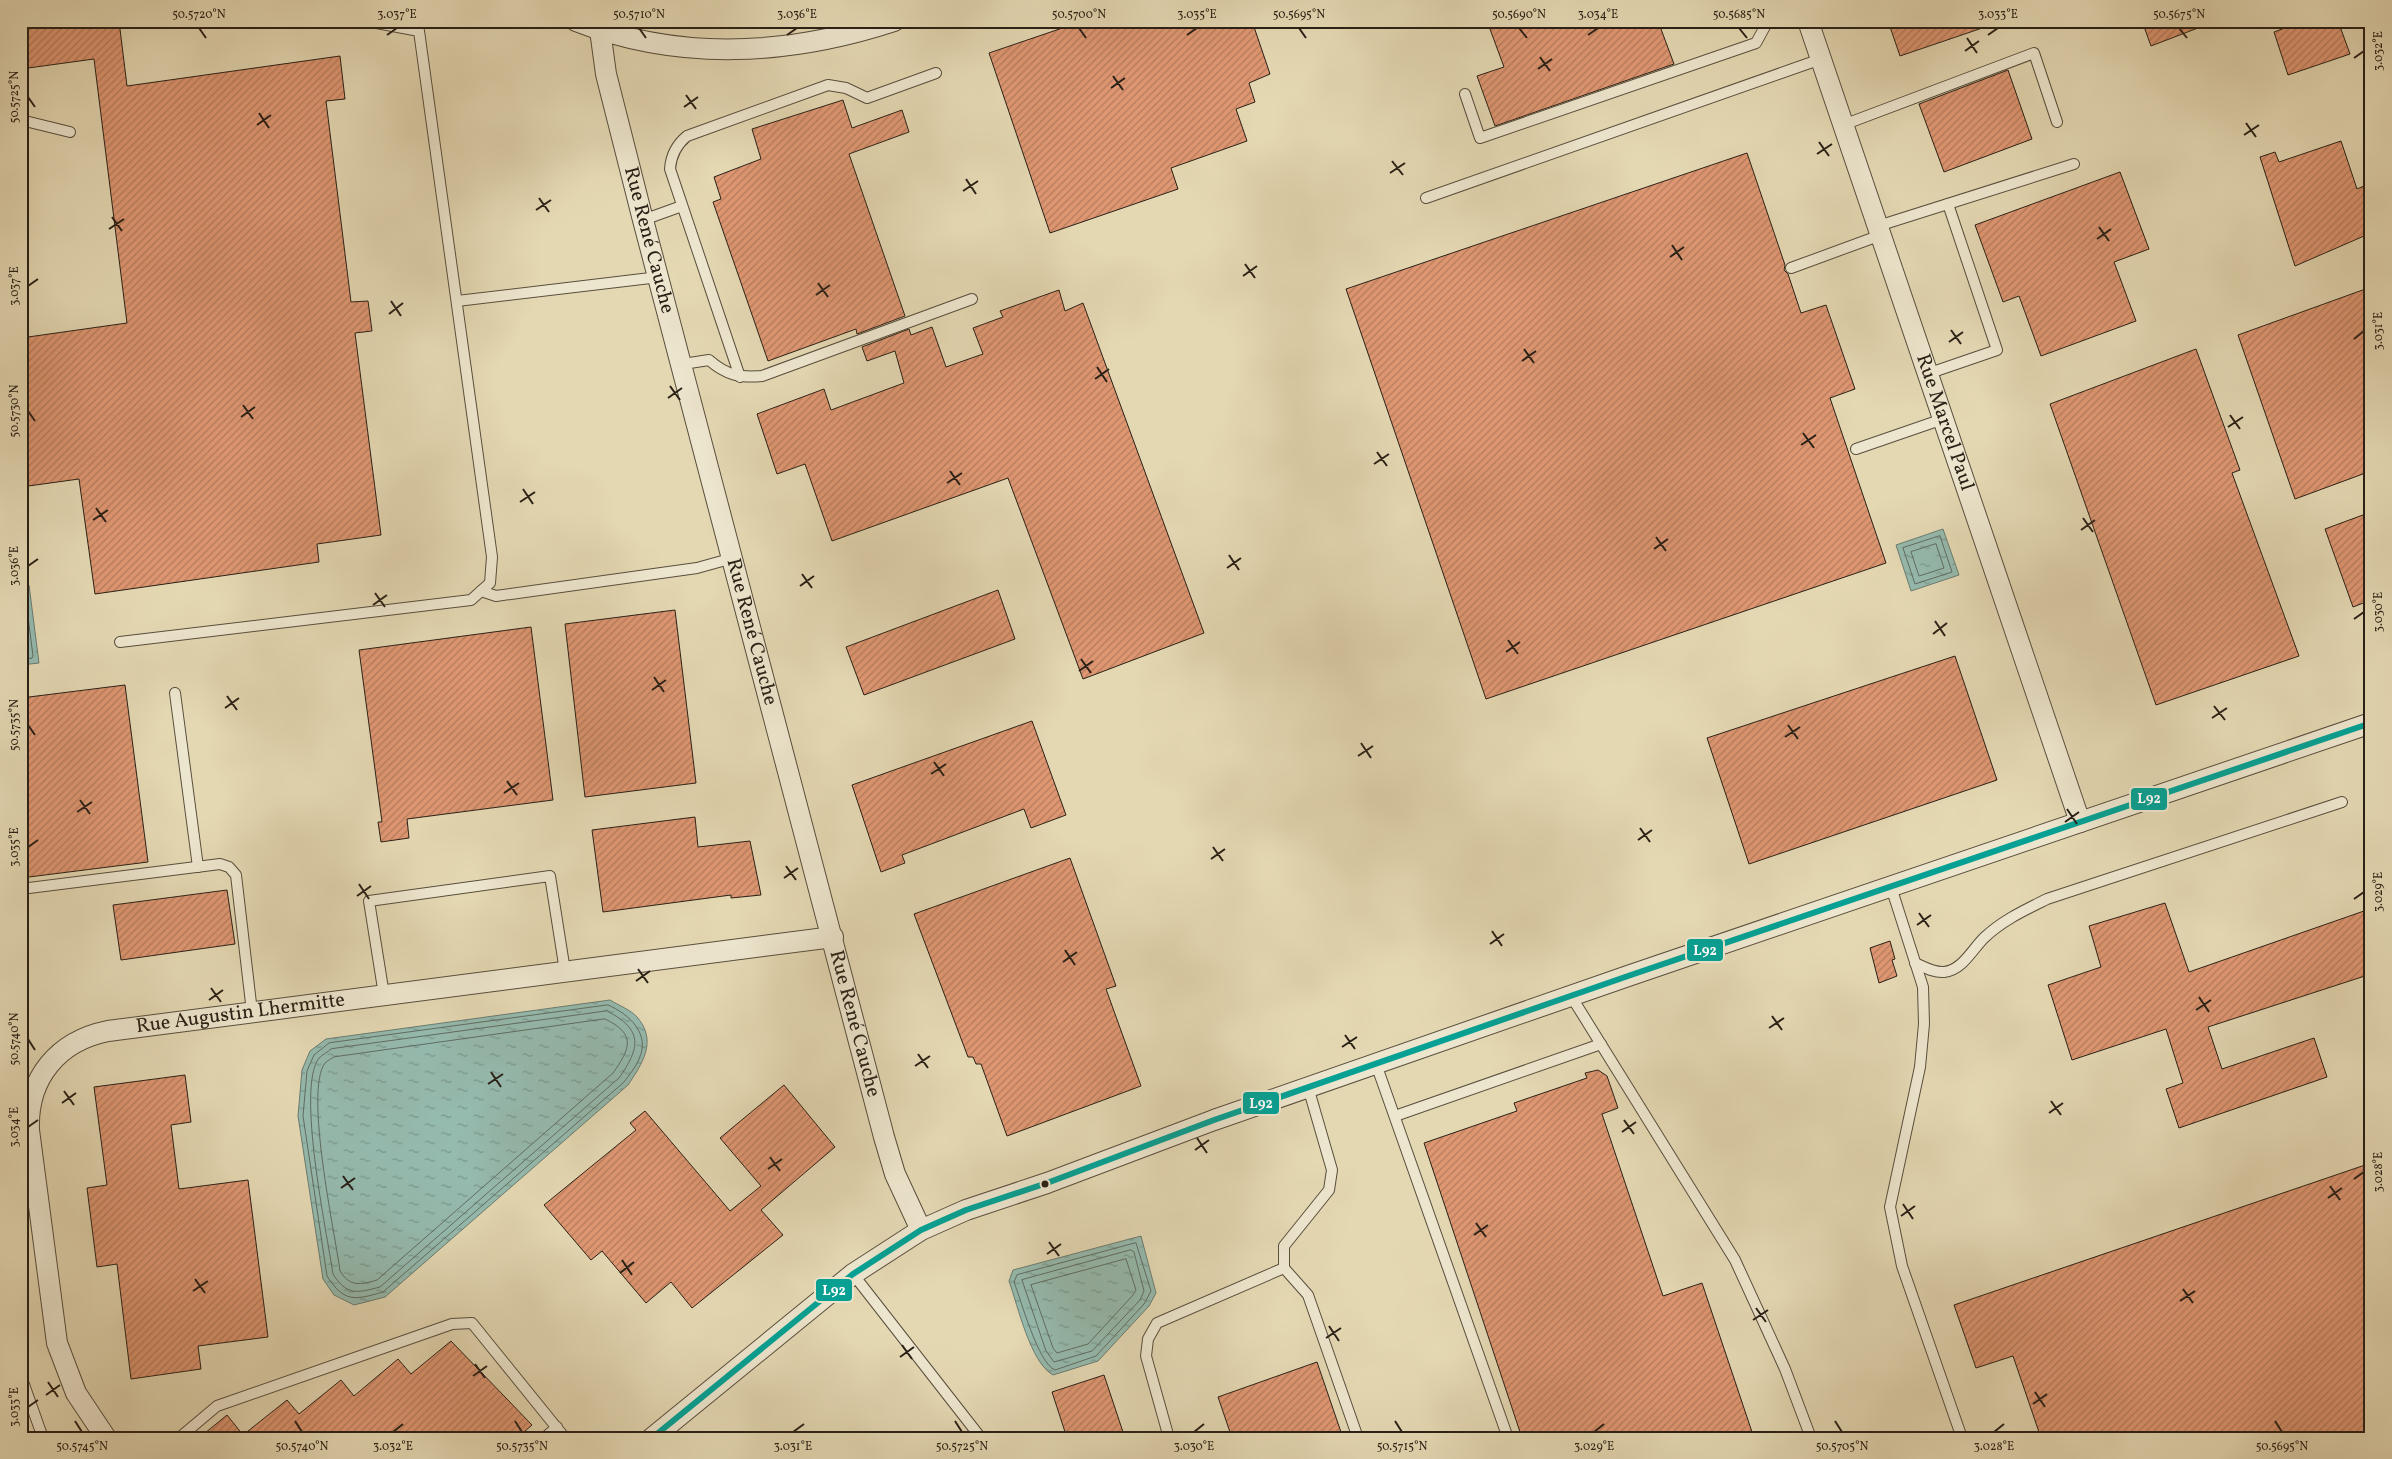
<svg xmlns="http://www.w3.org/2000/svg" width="2392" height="1459" viewBox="0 0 2392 1459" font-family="Vollkorn,serif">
<defs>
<pattern id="water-ripples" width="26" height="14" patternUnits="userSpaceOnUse" patternTransform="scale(1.25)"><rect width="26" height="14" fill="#95baae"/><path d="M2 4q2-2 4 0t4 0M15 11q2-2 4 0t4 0" fill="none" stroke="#7a978d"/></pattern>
<pattern id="building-hatch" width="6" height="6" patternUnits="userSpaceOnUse" patternTransform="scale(1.25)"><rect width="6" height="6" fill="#df9772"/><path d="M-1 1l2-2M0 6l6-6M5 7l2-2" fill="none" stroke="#b57b5d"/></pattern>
</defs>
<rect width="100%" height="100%" fill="#e4d8b3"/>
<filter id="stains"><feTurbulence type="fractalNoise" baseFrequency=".004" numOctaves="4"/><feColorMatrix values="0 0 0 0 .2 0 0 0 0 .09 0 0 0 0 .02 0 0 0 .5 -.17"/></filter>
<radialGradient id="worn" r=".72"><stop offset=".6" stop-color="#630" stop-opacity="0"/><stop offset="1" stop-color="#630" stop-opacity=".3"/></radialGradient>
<!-- water -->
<g fill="url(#water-ripples)" stroke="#6a7c71">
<path d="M1943 529 1959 575 1911 591 1896 545Z"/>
<path d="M29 585 39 663 21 665V586Z"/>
<path d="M610 1000C618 1005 631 1010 637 1017 658 1041 642 1064 628 1085L385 1297 354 1305 334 1295 323 1279 298 1116 302 1070 310 1051 326 1039Z"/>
<path d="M1141 1236 1156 1293 1149 1306 1098 1361 1053 1375C1030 1362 1018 1306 1009 1281L1013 1270Z"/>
</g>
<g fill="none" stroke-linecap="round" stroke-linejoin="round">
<!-- shore -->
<g stroke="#5f6d62" stroke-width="1">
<path d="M1940 536 1952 572 1915 584 1903 548Z"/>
<path d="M1936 544 1944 568 1919 576 1911 552Z"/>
<path d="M21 591 25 593 33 656 32 658 21 660"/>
<path d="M608 1005C629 1014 651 1034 639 1059 636 1067 629 1075 624 1082L383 1292C355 1300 344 1303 327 1276L303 1116 307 1071 314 1055 329 1043Z"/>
<path d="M607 1011C644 1030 640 1048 619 1078L380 1287C357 1293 347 1296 333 1274 327 1233 296 1088 319 1058 322 1055 328 1052 331 1049Z"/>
<path d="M605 1019C637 1034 630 1049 613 1073L377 1280C360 1285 350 1287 340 1271 335 1233 304 1091 325 1063 327 1061 332 1058 334 1057Z"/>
<path d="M1136 1243 1151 1291 1144 1304 1096 1356 1055 1370C1038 1363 1021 1300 1014 1282L1017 1275Z"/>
<path d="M1131 1250 1134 1252 1144 1291 1140 1300 1092 1351 1054 1362 1046 1351 1022 1280Z"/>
<path d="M1126 1259 1136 1290 1133 1295 1088 1344 1057 1353 1053 1348 1031 1285Z"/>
</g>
</g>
<!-- building -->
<g fill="url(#building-hatch)" stroke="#292016">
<path d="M21 21H119L127 86 340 56 345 99 326 101 351 302 368 301 372 331 355 333 381 535 317 544 319 562 95 594 79 479 21 487V338L127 323 94 59 21 69Z"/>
<path d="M1083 21H1252L1270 74 1249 83 1255 102 1236 109 1247 141 1171 168 1178 189 1050 233 989 53Z"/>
<path d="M1487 21H1658L1674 64 1495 126 1477 76 1504 67Z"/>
<path d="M1888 21H1993L1994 24 1900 56Z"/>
<path d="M2142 21H2211V23L2151 46Z"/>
<path d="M2304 21H2338L2350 54 2288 75 2274 32Z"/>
<path d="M2008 70 2032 139 1944 172 1919 104Z"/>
<path d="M843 100 852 128 902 110 909 132 849 154 905 316 857 334 856 329 768 361 713 202 721 199 714 177 761 159 752 129Z"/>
<path d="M2341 141 2357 189 2364 186 2371 206V233L2295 266 2260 157 2275 152 2279 162Z"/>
<path d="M1747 153 1785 265 1784 270 1788 274 1801 313 1826 305 1855 389 1830 398 1886 563 1486 699 1346 289Z"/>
<path d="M2120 172 2149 249 2114 262 2136 321 2041 356 2019 296 2003 302 1975 225Z"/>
<path d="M2371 287V471L2295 499 2238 335Z"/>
<path d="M1059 290 1065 311 1083 303 1204 633 1083 679 1008 478 832 541 805 464 777 474 757 414 824 389 831 410 904 383 895 351 867 361 862 347 909 329 911 335 932 327 946 367 983 354 973 328 1003 317 1000 311Z"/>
<path d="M2196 349 2240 470 2232 473 2299 656 2156 705 2050 404Z"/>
<path d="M2371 512V600L2353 607 2325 529Z"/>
<path d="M998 590 1015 639 864 695 846 647Z"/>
<path d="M675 610 696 783 585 797 565 624Z"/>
<path d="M531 627 553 800 407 819 409 838 381 842 378 822H382L359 650Z"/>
<path d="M1955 656 1997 780 1749 864 1707 738Z"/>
<path d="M125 685 148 862 21 878V698Z"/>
<path d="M1032 721 1066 815 1031 828 1024 809 902 855 905 863 881 872 852 785Z"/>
<path d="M695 817 698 847 750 841 761 895 731 898V895L603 912 592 830Z"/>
<path d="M1070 858 1116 986 1106 989 1141 1086 1007 1136 981 1064H976L973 1057H968L914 914Z"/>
<path d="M227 890 235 944 121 960 113 905Z"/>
<path d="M2165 903 2189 972 2364 911 2371 929V974L2208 1027 2222 1069 2314 1038 2327 1077 2179 1128 2166 1089 2183 1083 2166 1029 2072 1060 2048 985 2101 967 2089 926Z"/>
<path d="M1890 941 1895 959 1892 960 1897 976 1879 983 1870 948Z"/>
<path d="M1598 1070 1607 1076 1618 1108 1602 1114 1663 1296 1702 1283 1754 1438H1522L1424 1143 1517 1111 1514 1103 1587 1078 1585 1073Z"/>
<path d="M185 1075 191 1122 171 1125 179 1189 248 1180 268 1337 198 1346 201 1369 131 1379 117 1264 97 1267 87 1188 107 1185 94 1087Z"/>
<path d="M784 1085 835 1147 761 1210 783 1235 692 1308 671 1282 646 1303 602 1251 591 1260 544 1205 636 1130 630 1123 645 1111 730 1211 761 1186 720 1138Z"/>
<path d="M2371 1163V1438H2041L2013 1356 1976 1368 1954 1305Z"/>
<path d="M451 1341 532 1425 517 1438H199L227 1415 243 1435 287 1400 299 1414 341 1380 354 1396 398 1359 411 1374Z"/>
<path d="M1317 1362 1343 1438H1232L1218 1397Z"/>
<path d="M1104 1375 1125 1438H1067L1052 1392Z"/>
</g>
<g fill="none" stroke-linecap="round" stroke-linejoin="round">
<defs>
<g id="lane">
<path d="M1465 94 1480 138 1756 43 1768 21"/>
<path d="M21 120 70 132"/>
<path d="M1843 125 2034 53 2057 122"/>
<path d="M1426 198 1821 59"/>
<path d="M643 220 682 206"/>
<path d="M1878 226 2074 164"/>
<path d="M1791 268 1881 235"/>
<path d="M457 301 659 277"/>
<path d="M683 364 709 360C726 375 740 378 762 376L972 299"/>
<path d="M1927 374 1997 350 1948 204"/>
<path d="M740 377 670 169C671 155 676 145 687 136L828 85 846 88 867 98 936 73"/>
<path d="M1856 449 1943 419"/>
<path d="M481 591 496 596 697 568 733 558"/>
<path d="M120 642 471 600 490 583 492 557 419 31 366 21"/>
<path d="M175 693 198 867"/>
<path d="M1891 887 1923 987 1924 1024 1920 1067 1890 1207 1902 1266 1962 1438"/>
<path d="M21 889 220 864 229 867 236 875 252 1012"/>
<path d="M1915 963C1924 967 1934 973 1944 972 1963 970 1973 948 1985 937 2003 920 2025 910 2047 899L2342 802"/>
<path d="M384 995 369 901 550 876 565 971"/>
<path d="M1571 996 1735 1260 1785 1369 1811 1438"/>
<path d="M1376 1064 1508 1438"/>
<path d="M1308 1087 1332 1170 1329 1190 1284 1246V1268L1308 1295 1358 1438"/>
<path d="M1395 1116 1601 1044"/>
<path d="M853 1274 981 1438"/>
<path d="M21 1376 43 1438"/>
<path d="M179 1438 217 1406 452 1324 472 1323 565 1438"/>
<path d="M544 1438 557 1427"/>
<path d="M1169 1438 1146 1356 1148 1339 1157 1323 1284 1268"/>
</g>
<g id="street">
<path d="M576 21C680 62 790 55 894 21"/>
<path id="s1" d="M1808 21 2080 822"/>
<path id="s2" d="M600 30 606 74 643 220 884 1137 895 1174 921 1230"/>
<path id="s3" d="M106 1438 76 1393 57 1343 29 1130C27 1078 58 1041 108 1031L833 937"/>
<path d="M652 1438 853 1274 921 1230 966 1210 1047 1183 1214 1120 1628 976 2371 723"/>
</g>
</defs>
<!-- lane casing -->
<use href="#lane" stroke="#584e3d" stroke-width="12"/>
<!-- street casing -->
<use href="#street" stroke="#584e3d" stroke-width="22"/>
<!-- lane -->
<use href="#lane" stroke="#ede6ce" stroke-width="10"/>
<!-- street -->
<use href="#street" stroke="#ede6ce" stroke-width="20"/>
<defs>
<path id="bus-1" d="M652 1438 853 1274 921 1230 966 1210 1047 1183 1214 1120 1628 976 2371 723"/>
</defs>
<!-- bus-1 casing -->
<use href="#bus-1" stroke="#ede6ce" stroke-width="10"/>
<!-- bus-1 -->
<use href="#bus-1" stroke="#06a194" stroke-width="6"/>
</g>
<!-- ticks -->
<path fill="none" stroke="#292016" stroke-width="2" d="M199 28 206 38M639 28 646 38M1079 28 1086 38M1299 28 1306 38M1519 28 1527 38M1739 28 1747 38M2179 28 2187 38M387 35 397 28M787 35 797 28M1187 35 1197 28M1588 35 1598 28M1988 35 1998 28M1967 38 1977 53M1965 51 1979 41M1540 57 1550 71M2354 58 2364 51M1538 69 1552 59M1113 76 1123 90M1111 88 1125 78M686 95 696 109M28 97 35 107M684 107 698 97M259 113 269 128M2246 123 2256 137M257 125 271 115M2244 135 2259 125M1819 142 1829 156M1817 154 1832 144M1392 161 1403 175M1390 173 1405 163M966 179 976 194M963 191 978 181M539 198 549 212M536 210 551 200M112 217 122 231M2099 227 2109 241M109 229 124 219M2097 239 2111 229M1672 245 1682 260M1670 257 1684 247M1245 264 1255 278M1243 276 1257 266M818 283 828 297M28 286 38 279M816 295 830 285M391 301 401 316M389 314 403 303M1951 330 1961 344M2354 339 2364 331M1949 342 1963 332M1524 349 1534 363M1522 361 1536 351M1097 367 1107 382M1095 379 1109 369M670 386 680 400M668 398 682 388M243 405 253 419M28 411 35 421M2230 415 2240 429M241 417 255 407M2228 427 2243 417M1803 433 1814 448M1801 445 1816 435M1377 452 1387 466M1374 464 1389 454M950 471 960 485M947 483 962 473M523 489 533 504M520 502 535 492M96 508 106 522M2083 518 2093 532M93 520 108 510M2081 530 2095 520M1656 537 1666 551M1654 549 1668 539M1229 555 1239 570M28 566 38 559M1227 568 1241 558M802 574 812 588M800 586 814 576M375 593 385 607M373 605 387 595M2354 619 2364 612M1935 621 1945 636M1933 634 1947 623M1508 640 1518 654M1506 652 1520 642M1081 659 1091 673M1079 671 1093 661M654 677 664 692M652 690 666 680M227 696 237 710M2214 706 2225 720M225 708 239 698M2212 718 2227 708M28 725 35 735M1788 725 1798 739M1785 737 1800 727M1361 743 1371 758M1358 756 1373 746M934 762 944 776M931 774 946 764M507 781 517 795M504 793 519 783M80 800 90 814M2067 809 2077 824M77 812 92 802M2065 822 2079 812M1640 828 1650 842M1638 840 1652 830M28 847 38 840M1213 847 1223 861M1211 859 1225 849M786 866 796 880M784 878 798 868M359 884 369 899M357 896 371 886M2354 899 2364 892M1919 913 1929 927M1917 925 1931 915M1492 931 1502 946M1490 944 1504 934M1065 950 1075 965M1063 962 1077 952M638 969 648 983M636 981 650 971M211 988 221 1002M2199 997 2209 1012M209 1000 223 990M2196 1010 2211 1000M1772 1016 1782 1030M1769 1028 1784 1018M1345 1035 1355 1049M28 1039 35 1050M1342 1047 1357 1037M918 1054 928 1068M915 1066 930 1056M491 1072 501 1087M488 1084 503 1074M64 1091 74 1105M2051 1101 2061 1115M62 1103 76 1093M2049 1113 2063 1103M1624 1120 1634 1134M28 1127 38 1120M1622 1132 1636 1122M1197 1138 1207 1153M1195 1150 1209 1140M770 1157 780 1171M768 1169 782 1159M343 1176 353 1190M2354 1179 2364 1172M2330 1186 2340 1200M341 1188 355 1178M2328 1198 2342 1188M1903 1204 1913 1219M1901 1216 1915 1206M1476 1223 1486 1237M1474 1235 1488 1225M1049 1242 1059 1256M1047 1254 1061 1244M622 1260 632 1275M620 1273 634 1262M195 1279 205 1293M2183 1289 2193 1303M193 1291 208 1281M2180 1301 2195 1291M1756 1308 1766 1322M1753 1320 1768 1310M1329 1326 1339 1341M1326 1338 1341 1328M902 1345 912 1359M900 1357 914 1347M475 1364 485 1378M473 1376 487 1366M48 1382 58 1397M2035 1392 2045 1407M46 1395 60 1385M2033 1404 2047 1394M28 1407 38 1400M75 1421 82 1432M295 1421 302 1432M515 1421 522 1432M955 1421 962 1432M1395 1421 1402 1432M1835 1421 1842 1432M2275 1421 2282 1432M393 1432 403 1424M793 1432 804 1424M1194 1432 1204 1424M1594 1432 1604 1424M1994 1432 2004 1424"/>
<!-- markers -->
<circle fill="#292016" stroke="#ede6ce" stroke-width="2" cx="1045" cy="1184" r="4.5"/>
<g text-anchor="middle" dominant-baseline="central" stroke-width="4" stroke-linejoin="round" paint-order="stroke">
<!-- street labels -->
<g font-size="20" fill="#292016" stroke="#ede6ce">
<text stroke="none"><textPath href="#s2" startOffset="216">Rue René Cauche</textPath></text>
<text stroke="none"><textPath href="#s1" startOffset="424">Rue Marcel Paul</textPath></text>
<text stroke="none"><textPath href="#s2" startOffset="621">Rue René Cauche</textPath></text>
<text stroke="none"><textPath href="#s3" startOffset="595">Rue Augustin Lhermitte</textPath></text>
<text stroke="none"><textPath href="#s2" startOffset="1026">Rue René Cauche</textPath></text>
</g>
</g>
<g stroke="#ede6ce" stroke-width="2">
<rect x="2130" y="787" width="38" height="24" rx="5" fill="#06a194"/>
<rect x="1686" y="938" width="38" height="24" rx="5" fill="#06a194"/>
<rect x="1242" y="1091" width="38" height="24" rx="5" fill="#06a194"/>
<rect x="815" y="1278" width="38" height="24" rx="5" fill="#06a194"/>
</g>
<g font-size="14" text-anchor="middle" font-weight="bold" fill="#fff">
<text x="2149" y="803">L92</text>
<text x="1705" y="955">L92</text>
<text x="1261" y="1108">L92</text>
<text x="834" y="1295">L92</text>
</g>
<!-- margin -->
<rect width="2392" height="1459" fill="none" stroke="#e4d8b3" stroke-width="55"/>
<rect x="28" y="28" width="2336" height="1404" fill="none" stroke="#292016" stroke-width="2"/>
<g font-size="12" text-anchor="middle" fill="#292016">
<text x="199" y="18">50.5720°N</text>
<text x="397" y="18">3.037°E</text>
<text x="639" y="18">50.5710°N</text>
<text x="797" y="18">3.036°E</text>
<text x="1079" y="18">50.5700°N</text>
<text x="1197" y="18">3.035°E</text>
<text x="1299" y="18">50.5695°N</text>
<text x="1519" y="18">50.5690°N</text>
<text x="1598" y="18">3.034°E</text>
<text x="1739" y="18">50.5685°N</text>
<text x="1998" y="18">3.033°E</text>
<text x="2179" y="18">50.5675°N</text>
<text transform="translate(2378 51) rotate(-90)" y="4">3.032°E</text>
<text transform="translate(14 97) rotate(-90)" y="4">50.5725°N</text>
<text transform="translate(14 286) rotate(-90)" y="4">3.037°E</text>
<text transform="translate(2378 331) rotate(-90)" y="4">3.031°E</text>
<text transform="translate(14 411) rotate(-90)" y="4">50.5730°N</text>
<text transform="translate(14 566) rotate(-90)" y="4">3.036°E</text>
<text transform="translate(2378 612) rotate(-90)" y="4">3.030°E</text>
<text transform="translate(14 725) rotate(-90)" y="4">50.5735°N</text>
<text transform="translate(14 847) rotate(-90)" y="4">3.035°E</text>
<text transform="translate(2378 892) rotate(-90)" y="4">3.029°E</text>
<text transform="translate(14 1039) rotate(-90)" y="4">50.5740°N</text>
<text transform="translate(14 1127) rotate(-90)" y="4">3.034°E</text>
<text transform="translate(2378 1172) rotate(-90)" y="4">3.028°E</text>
<text transform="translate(14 1407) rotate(-90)" y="4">3.033°E</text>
<text x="82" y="1450">50.5745°N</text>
<text x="302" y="1450">50.5740°N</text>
<text x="393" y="1450">3.032°E</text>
<text x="522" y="1450">50.5735°N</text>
<text x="793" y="1450">3.031°E</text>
<text x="962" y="1450">50.5725°N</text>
<text x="1194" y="1450">3.030°E</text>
<text x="1402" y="1450">50.5715°N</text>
<text x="1594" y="1450">3.029°E</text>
<text x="1842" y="1450">50.5705°N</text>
<text x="1994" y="1450">3.028°E</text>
<text x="2282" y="1450">50.5695°N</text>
</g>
<rect width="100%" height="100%" filter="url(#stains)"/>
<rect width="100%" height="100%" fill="url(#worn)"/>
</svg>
